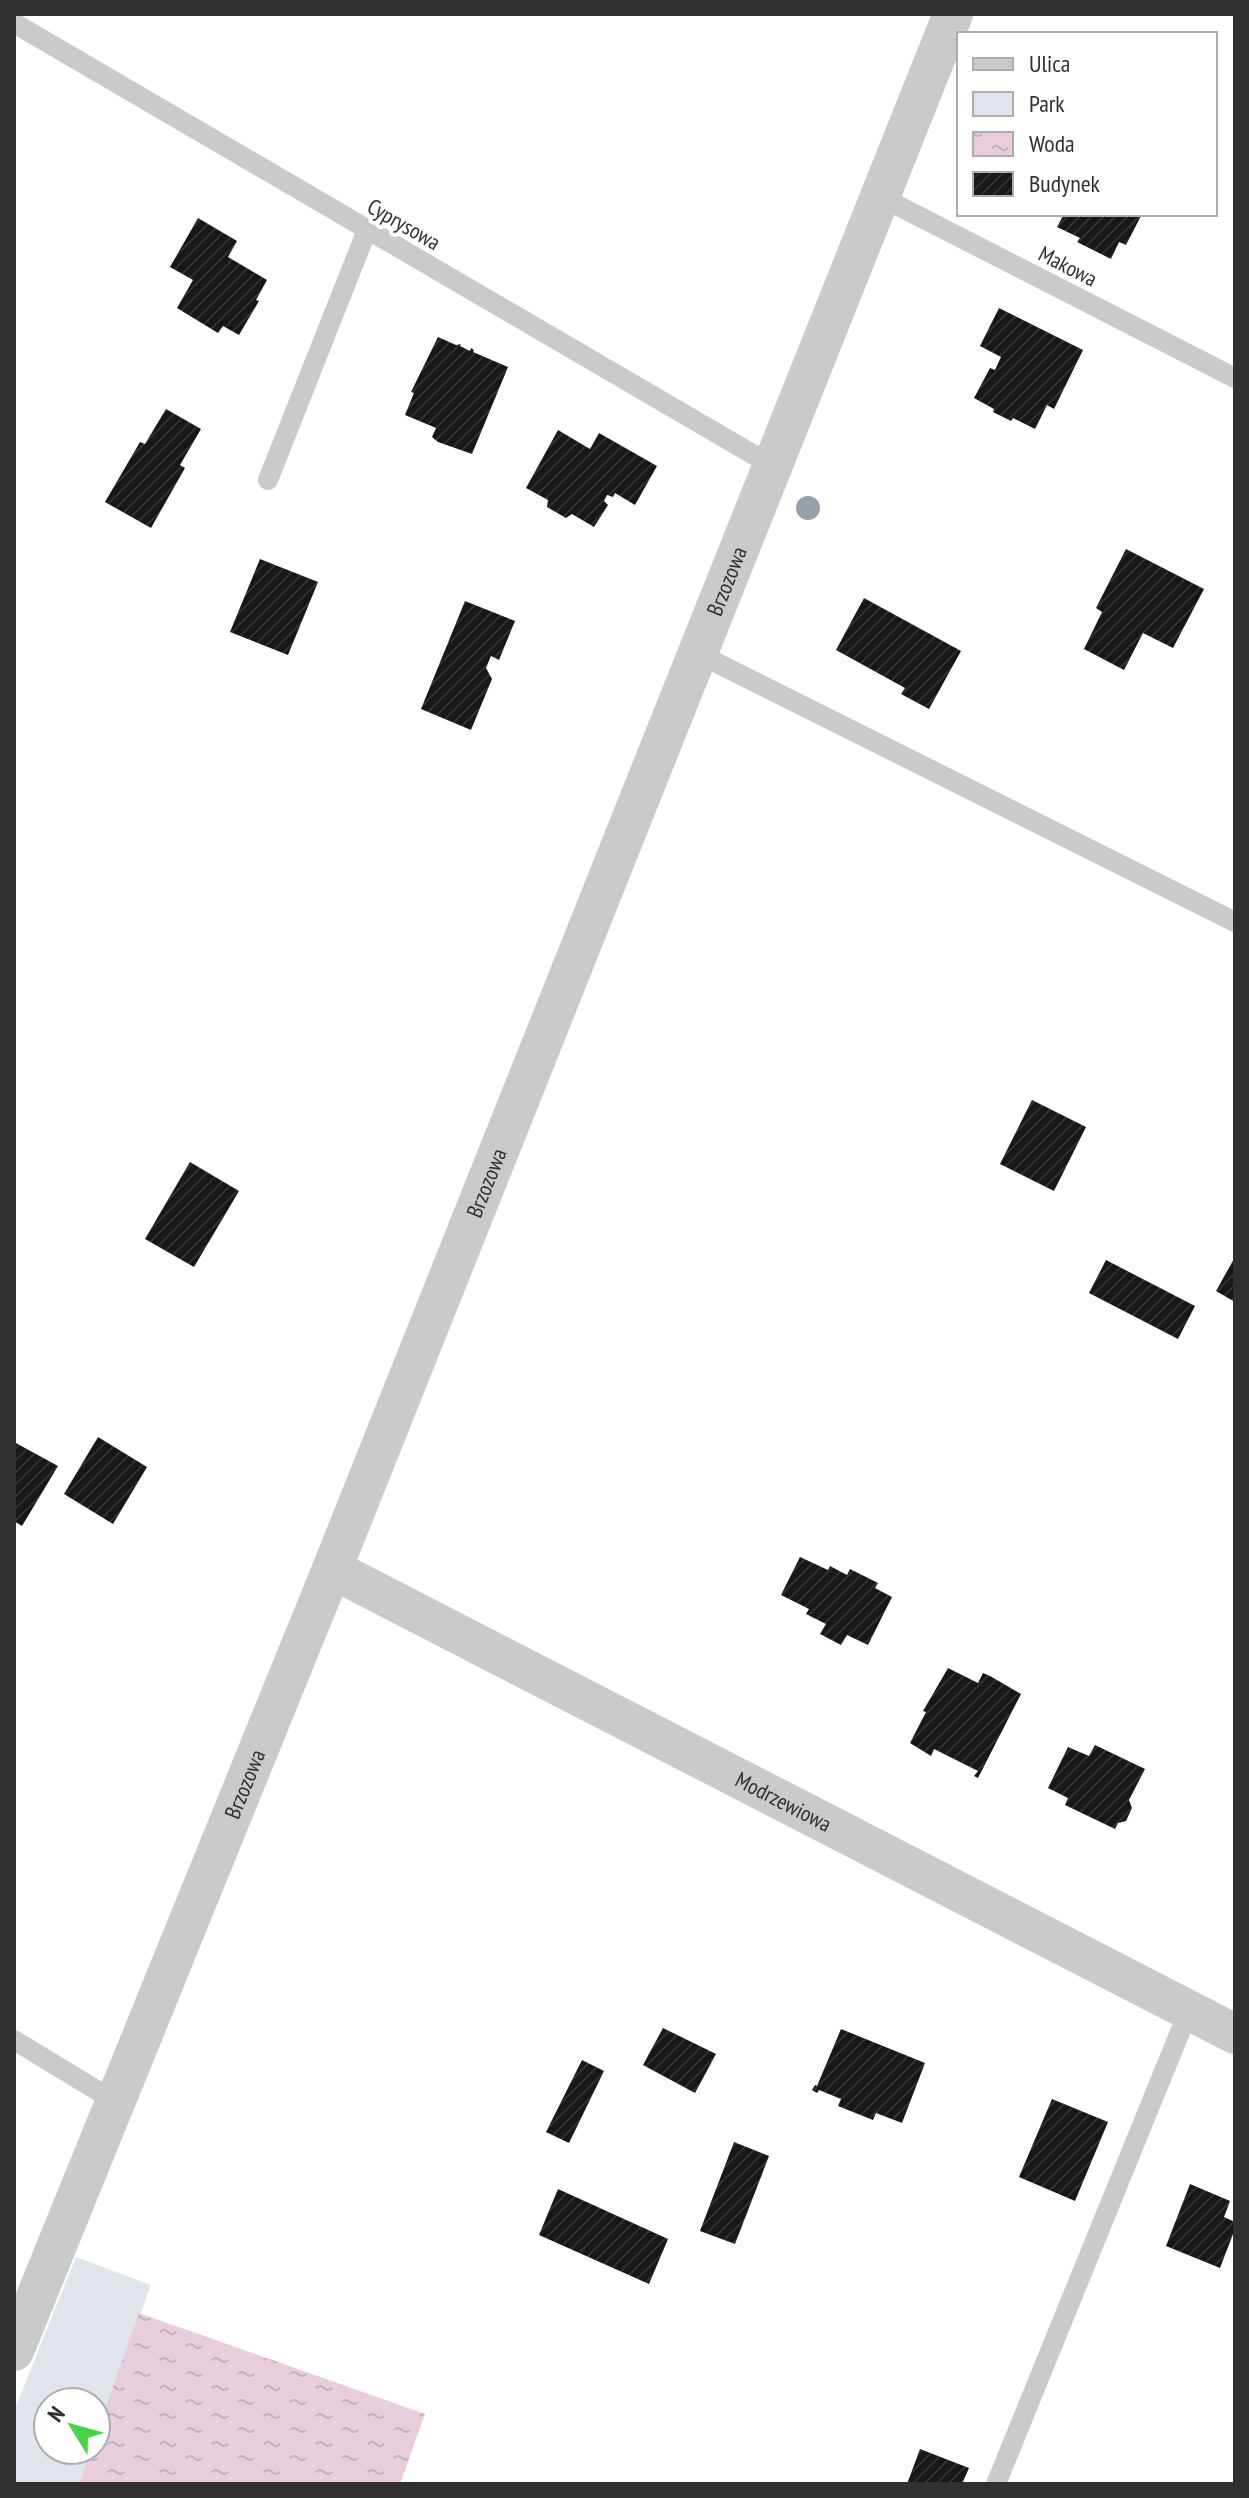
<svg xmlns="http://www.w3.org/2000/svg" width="1249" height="2498" viewBox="0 0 1249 2498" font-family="'PT Sans Narrow',sans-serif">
<defs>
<pattern id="water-ripples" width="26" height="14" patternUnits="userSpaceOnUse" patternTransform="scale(2)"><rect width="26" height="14" fill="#e8cedc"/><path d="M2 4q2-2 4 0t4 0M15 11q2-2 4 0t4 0" fill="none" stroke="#c7b1bd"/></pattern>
<pattern id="building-hatch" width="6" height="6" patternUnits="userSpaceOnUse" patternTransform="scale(2)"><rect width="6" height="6" fill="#171717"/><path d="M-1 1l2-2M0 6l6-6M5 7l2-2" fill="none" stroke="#303030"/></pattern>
</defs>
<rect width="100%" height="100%" fill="#fff"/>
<!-- green -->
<path fill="#dfe5eb" d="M76 2257 151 2285 96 2435V2402H48V2450H91L79 2484H14V2411Z"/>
<!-- water -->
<path fill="url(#water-ripples)" d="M139 2313 425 2414 400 2484H79L91 2450H96V2435Z"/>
<!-- building -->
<g fill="url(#building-hatch)">
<path d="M1064 214H1142L1126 245 1119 242 1111 259 1077 242 1080 238 1057 227Z"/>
<path d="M198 218 237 241 228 257 267 280 256 300 259 301 239 335 223 326 218 333 177 308 193 280 170 267Z"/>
<path d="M999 308 1083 350 1054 409 1047 405 1035 429 1013 418 1011 421 993 412 994 409 974 398 990 368 995 370 1001 357 980 346Z"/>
<path d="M438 337 456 345 461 344 460 346 470 351 471 348 474 350 473 352 508 367 472 454 438 442 432 437 436 428 405 415 414 393 411 392Z"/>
<path d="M166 409 201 429 180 465 185 468 151 528 105 502 140 442 145 444Z"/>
<path d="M558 430 590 449 599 433 657 466 635 505 615 493 613 497 607 495 604 501 608 505 594 527 572 514 566 518 547 507 548 500 526 488Z"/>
<path d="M1126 549 1204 589 1173 648 1143 633 1124 670 1084 649 1102 612 1096 608Z"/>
<path d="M260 559 318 582 288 655 230 632Z"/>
<path d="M864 598 961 651 929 709 901 694 905 688 836 650Z"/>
<path d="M465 601 515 621 499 660 491 656 486 668 492 679 471 730 421 709Z"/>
<path d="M1032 1100 1086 1127 1054 1191 1000 1164Z"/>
<path d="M190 1162 239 1191 194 1267 145 1239Z"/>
<path d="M1235 1257V1302L1216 1291Z"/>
<path d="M1106 1260 1195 1306 1178 1339 1089 1293Z"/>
<path d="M98 1437 147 1467 113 1524 64 1494Z"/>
<path d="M14 1442 58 1466 22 1526 14 1521Z"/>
<path d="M800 1557 828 1570 830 1566 847 1575 850 1569 878 1583 875 1588 892 1597 868 1645 847 1635 841 1645 820 1634 826 1624 806 1614 809 1609 781 1595Z"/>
<path d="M948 1668 978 1683 983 1673 990 1676 1021 1694 978 1778 974 1776 978 1771 934 1749 931 1756 910 1743 926 1712 923 1711Z"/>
<path d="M1095 1745 1145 1769 1129 1800 1132 1808 1126 1821 1118 1823 1115 1829 1065 1805 1068 1798 1048 1788 1068 1747 1089 1756Z"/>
<path d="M663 2028 716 2054 695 2093 643 2065Z"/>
<path d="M841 2029 925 2063 902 2123 876 2113 873 2120 838 2106 841 2099 819 2090 817 2093 812 2090 815 2085 817 2086Z"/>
<path d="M582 2060 604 2071 569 2143 546 2132Z"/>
<path d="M1052 2099 1108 2122 1075 2201 1019 2177Z"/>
<path d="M734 2142 769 2156 735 2244 700 2231Z"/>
<path d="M1190 2184 1230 2201 1224 2217 1235 2222V2229L1220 2268 1166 2246Z"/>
<path d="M558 2189 668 2239 649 2284 539 2235Z"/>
<path d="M920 2449 969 2468 962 2484H907Z"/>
</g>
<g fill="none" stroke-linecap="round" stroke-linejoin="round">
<!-- lane -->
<g stroke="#cacaca" stroke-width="20">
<path d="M14 23 771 465"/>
<path d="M879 196 1235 378"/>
<path d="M268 480 367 230"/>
<path d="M697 653 1235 922"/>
<path d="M14 2040 116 2102"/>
<path d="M996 2484 1189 2010"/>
</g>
<!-- street -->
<g stroke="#cacaca" stroke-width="40">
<path id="s1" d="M332 1569 1235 2034"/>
<path id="s2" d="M14 2351 332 1569 953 14"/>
</g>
</g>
<!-- trees -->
<circle fill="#979fab" cx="808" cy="508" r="12"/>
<g text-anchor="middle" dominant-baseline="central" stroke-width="8" stroke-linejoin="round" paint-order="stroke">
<!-- street labels -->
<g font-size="22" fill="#303030" stroke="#fff">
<text transform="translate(404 224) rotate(30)">Cyprysowa</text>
<text transform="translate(1068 266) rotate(27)">Makowa</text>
<text stroke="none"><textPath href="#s2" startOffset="1908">Brzozowa</textPath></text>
<text stroke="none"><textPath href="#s2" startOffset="1260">Brzozowa</textPath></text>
<text stroke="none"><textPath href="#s2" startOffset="612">Brzozowa</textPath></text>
<text stroke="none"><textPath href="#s1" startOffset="508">Modrzewiowa</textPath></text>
</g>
</g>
<!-- border -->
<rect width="1249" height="2498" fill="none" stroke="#303030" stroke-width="32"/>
<!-- legend -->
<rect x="957" y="32" width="260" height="184" fill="#ffffff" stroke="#acacac" stroke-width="2"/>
<rect x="973" y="58" width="40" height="12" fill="#cacaca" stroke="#acacac" stroke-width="2"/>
<text x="1029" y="72" font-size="24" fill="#303030">Ulica</text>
<rect x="973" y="92" width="40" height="24" fill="#dfe5eb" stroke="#acacac" stroke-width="2"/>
<text x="1029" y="112" font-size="24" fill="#303030">Park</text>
<rect x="973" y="132" width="40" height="24" fill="url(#water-ripples)" stroke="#acacac" stroke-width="2"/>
<text x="1029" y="152" font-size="24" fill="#303030">Woda</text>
<rect x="973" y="172" width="40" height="24" fill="url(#building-hatch)" stroke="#acacac" stroke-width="2"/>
<text x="1029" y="192" font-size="24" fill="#303030">Budynek</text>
<!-- north arrow -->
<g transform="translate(72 2426) rotate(307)"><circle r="38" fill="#ffffff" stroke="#acacac" stroke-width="2"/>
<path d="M0-6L14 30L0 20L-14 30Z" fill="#49d247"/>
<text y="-12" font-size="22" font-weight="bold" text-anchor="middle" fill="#303030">N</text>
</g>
</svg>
